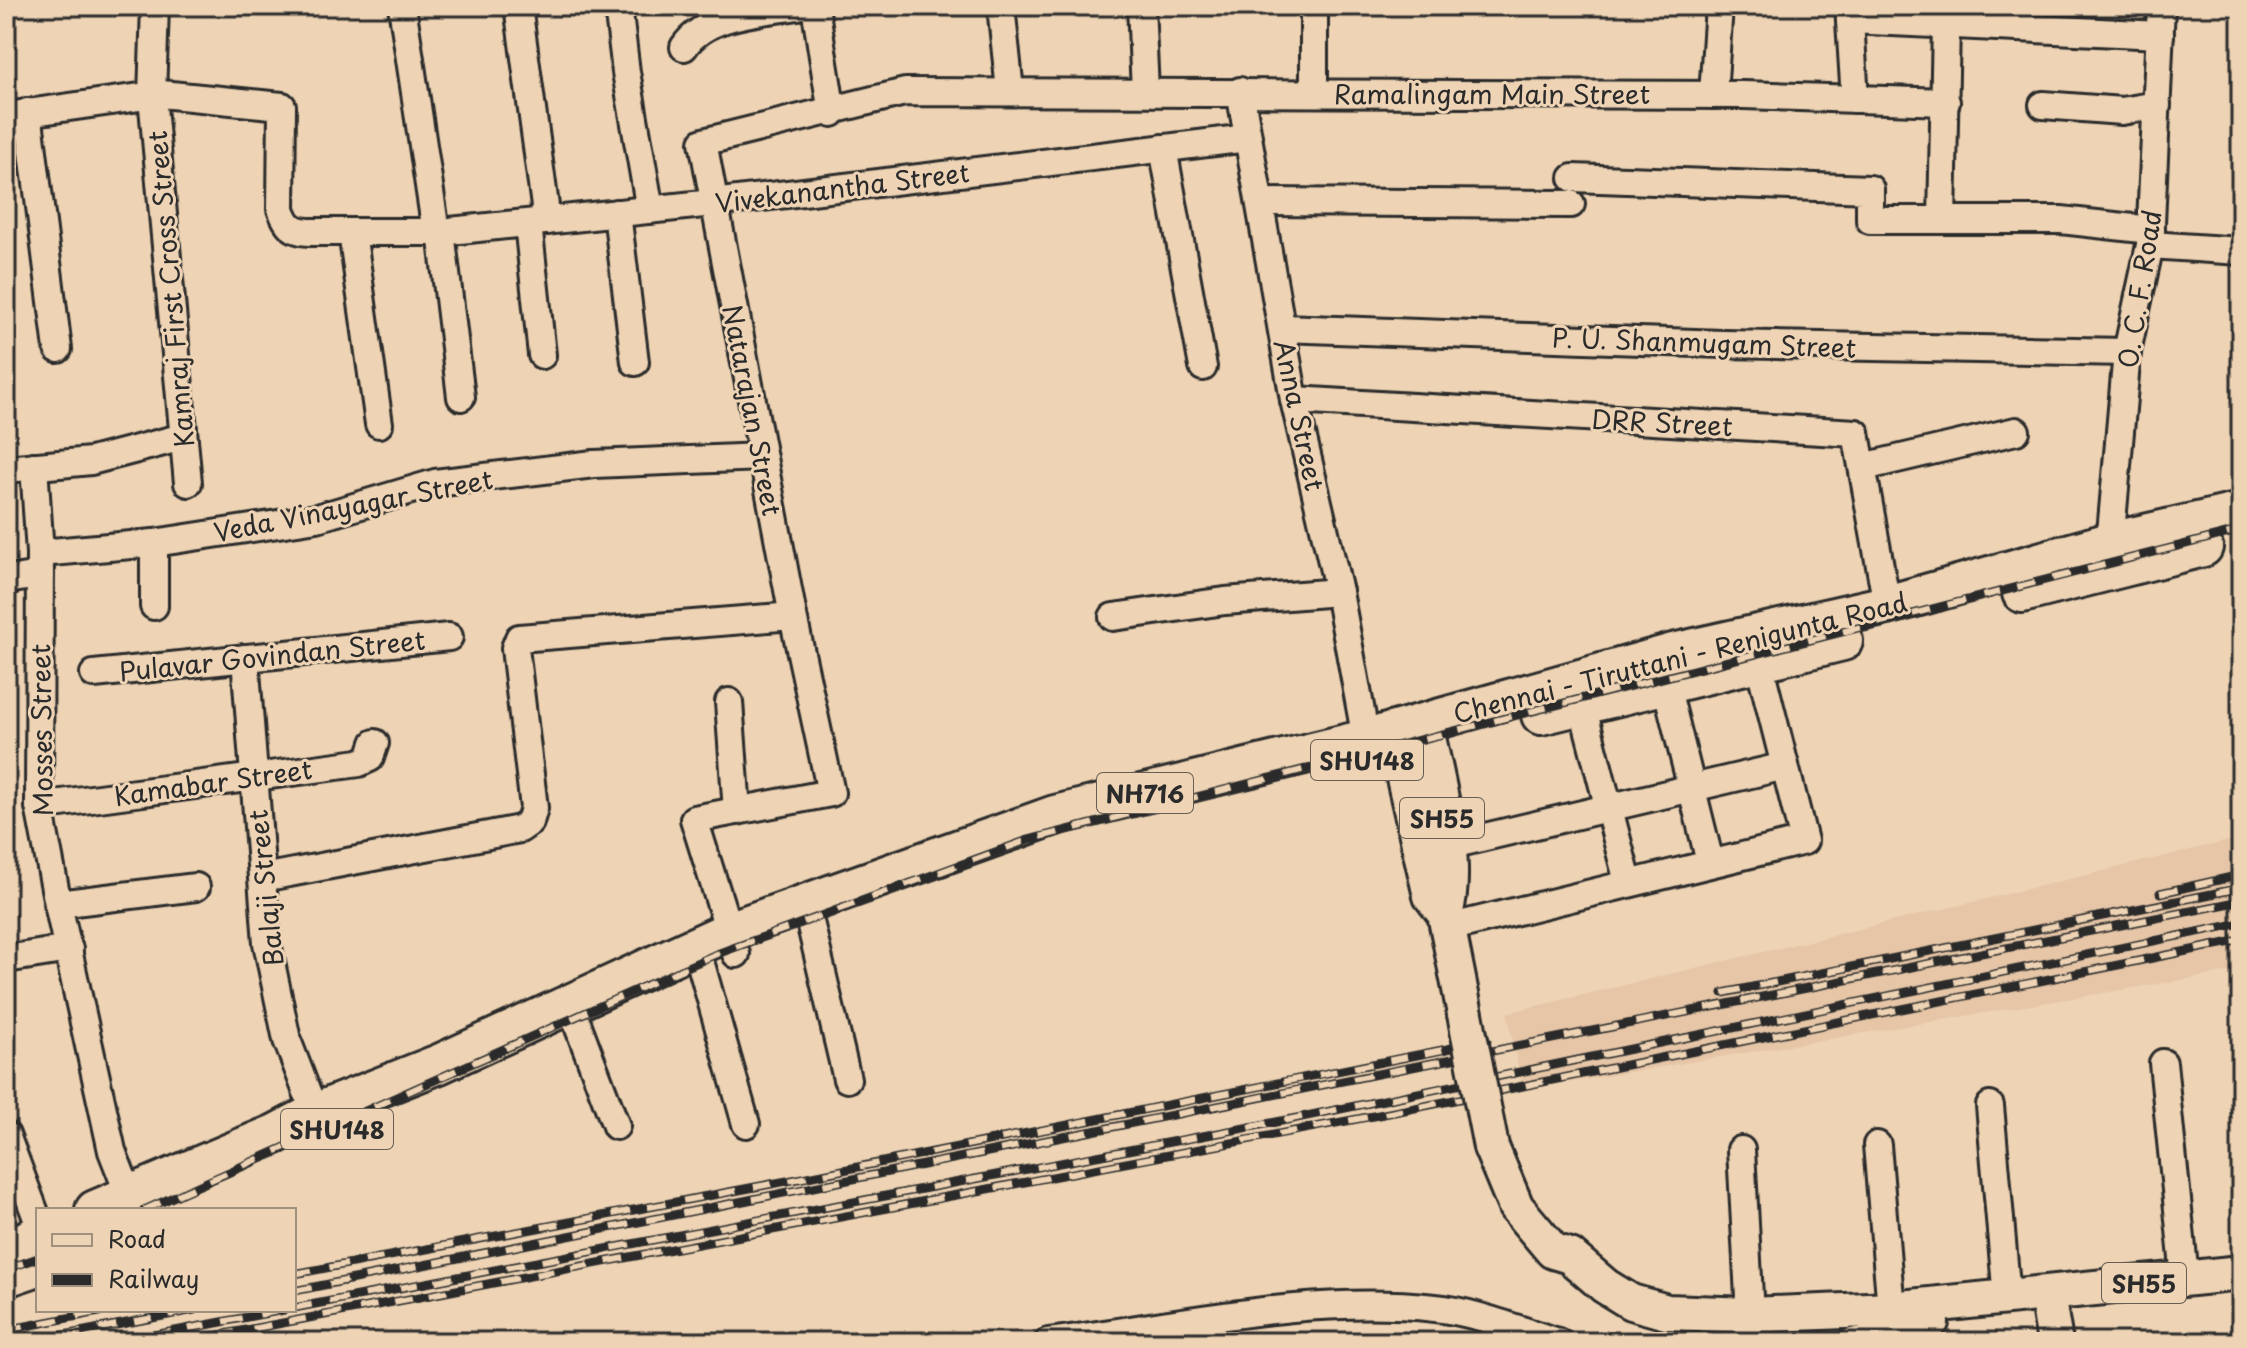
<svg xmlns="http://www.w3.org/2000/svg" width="2247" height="1348" viewBox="0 0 2247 1348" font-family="'Playpen Sans',sans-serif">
<rect width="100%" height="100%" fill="#eed4b5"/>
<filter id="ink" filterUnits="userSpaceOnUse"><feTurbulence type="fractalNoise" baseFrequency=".0125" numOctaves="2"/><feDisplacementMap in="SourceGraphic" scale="16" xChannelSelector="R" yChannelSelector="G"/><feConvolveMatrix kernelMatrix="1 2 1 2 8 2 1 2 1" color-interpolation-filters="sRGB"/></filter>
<g filter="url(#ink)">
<!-- built -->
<path fill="#e6c6a7" d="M2241 838V970L1523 1090 1507 1013Z"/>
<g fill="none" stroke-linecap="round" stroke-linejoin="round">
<defs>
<g id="minor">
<path d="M155 6 152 96 188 483"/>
<path d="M402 6 436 232"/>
<path d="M518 6 547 221"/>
<path d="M618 6 626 72 650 210"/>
<path d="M815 6 832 113"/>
<path d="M1001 6 1010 91"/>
<path d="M1141 6 1145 91"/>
<path d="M1314 6V91"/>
<path d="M1849 6 1855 99"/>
<path d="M1850 20 2160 35"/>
<path d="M684 47C707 13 761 12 798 6"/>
<path d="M1240 91 1294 400 1339 592 1366 739"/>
<path d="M1713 95 1719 6"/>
<path d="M2043 105 2122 111 2157 105"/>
<path d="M28 112 58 349"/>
<path d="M6 116 161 94 282 106 281 209C287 225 292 231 309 232H441L713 203 1248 138"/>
<path d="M1163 148 1203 367"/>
<path d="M1573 178 1870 189V220H2061L2151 230"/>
<path d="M1260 202 1571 204"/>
<path d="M617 213 635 362"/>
<path d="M1942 220 1946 24"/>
<path d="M528 223 542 355"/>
<path d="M352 232 379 424"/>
<path d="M441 232 461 397"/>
<path d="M2150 245 2241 251"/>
<path d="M1282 328 1723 344 2127 352"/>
<path d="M1294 400 1856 433 1887 605"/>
<path d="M34 466 40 553 39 806 58 904"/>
<path d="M1863 467 2016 431"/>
<path d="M6 469 91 461 183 437"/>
<path d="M154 543V606"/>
<path d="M40 553 154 543 317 518 435 483 594 464 762 457"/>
<path d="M2109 556 2127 352 2150 245 2161 6"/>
<path d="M6 580 40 575"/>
<path d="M1113 617 1225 601 1339 592"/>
<path d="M245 658 267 943 287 1040 315 1113"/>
<path d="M94 674 449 637"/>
<path d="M1666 685 1710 862"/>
<path d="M729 702 737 811"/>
<path d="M1582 705 1628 882"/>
<path d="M39 806 359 763 370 758 375 743"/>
<path d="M1447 846 1785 766"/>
<path d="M263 878 520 829 530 822 534 808 515 648 519 638 793 616"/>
<path d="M811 926 847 1079"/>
<path d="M1448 928 1804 841 1759 663"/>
<path d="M736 954 694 819 831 793 793 616 703 142 905 92 1743 95 1946 102"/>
<path d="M6 959 69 949"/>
<path d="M702 968 746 1124"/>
<path d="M577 1023 616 1126"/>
<path d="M2163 1063 2185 1278"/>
<path d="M1990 1106 2007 1298"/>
<path d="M6 1135 38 1221"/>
<path d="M1877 1145 1891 1309"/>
<path d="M1741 1150 1750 1315"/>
<path d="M135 1210 112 1151 58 904 196 887"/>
<path d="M1048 1342C1175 1326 1306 1294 1435 1308 1476 1312 1518 1330 1558 1342"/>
<path d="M1852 1342 1912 1332 1935 1323"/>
</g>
<g id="major">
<path d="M1425 722C1435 777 1461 861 1445 914"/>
<path d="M1393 730 1431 896 1445 914 1465 1014"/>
<path d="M1491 1147 1516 1207 1553 1251 1570 1256 1605 1286 1631 1302 1667 1312 1750 1315 1891 1309 2241 1273"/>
<path d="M2047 1294 2055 1342"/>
</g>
<g id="highway">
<path d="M2022 593 2203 547"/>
<path d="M1541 715 1843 641"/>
<path d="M95 1210 275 1134 315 1113 439 1064 729 931 1055 815 1366 739 1673 653 1887 605 2110 542 2241 512"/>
<path d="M6 1250 38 1235"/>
<path d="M6 1277 38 1266"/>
</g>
</defs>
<!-- minor casing -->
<use href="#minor" stroke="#2b2b2b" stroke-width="32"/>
<!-- major casing -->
<use href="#major" stroke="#2b2b2b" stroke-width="40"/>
<!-- highway casing -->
<use href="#highway" stroke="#2b2b2b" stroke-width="44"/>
<!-- minor -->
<use href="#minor" stroke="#eed4b5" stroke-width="26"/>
<!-- major -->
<use href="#major" stroke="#eed4b5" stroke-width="34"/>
<!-- highway -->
<use href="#highway" stroke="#eed4b5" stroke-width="38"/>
<defs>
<g id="rail">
<path d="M2160 893 2241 875"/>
<path d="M1723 993 2241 888"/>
<path d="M144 1210 714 955 1028 840 2241 530"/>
<path d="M6 1269 38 1258"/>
<path d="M294 1274 803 1178 1487 1041"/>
<path d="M294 1291 2241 901"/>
<path d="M294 1308 1292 1119 2241 923"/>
<path d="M6 1330 109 1310"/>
<path d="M28 1342 194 1310"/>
<path d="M118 1342 284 1310"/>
<path d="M182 1342 1410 1109 2241 940"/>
</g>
</defs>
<!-- rail casing -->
<use href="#rail" stroke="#2b2b2b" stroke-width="9"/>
<!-- rail -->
<use href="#rail" stroke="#eed4b5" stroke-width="6" stroke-dasharray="18" stroke-linecap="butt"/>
<defs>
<path id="major-bridge" d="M1465 1014 1491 1147"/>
</defs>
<!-- major-bridge casing -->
<use href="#major-bridge" stroke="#2b2b2b" stroke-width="40" stroke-linecap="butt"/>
<!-- major-bridge -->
<use href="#major-bridge" stroke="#eed4b5" stroke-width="34"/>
</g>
</g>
<g text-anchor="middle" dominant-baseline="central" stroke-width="6" stroke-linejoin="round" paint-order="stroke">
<!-- shield labels -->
<g fill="#eed4b5" stroke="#665e54" stroke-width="2">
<rect x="1311" y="740" width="112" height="40" rx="6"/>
<rect x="1097" y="773" width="96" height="40" rx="6"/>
<rect x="1400" y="798" width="84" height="40" rx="6"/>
<rect x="281" y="1109" width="112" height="40" rx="6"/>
<rect x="2102" y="1263" width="84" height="40" rx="6"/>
</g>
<g font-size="24" font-weight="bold" fill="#2b2b2b">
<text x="1367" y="760">SHU148</text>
<text x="1145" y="793">NH716</text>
<text x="1442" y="818">SH55</text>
<text x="337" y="1129">SHU148</text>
<text x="2144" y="1283">SH55</text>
</g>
<!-- street labels -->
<g font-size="26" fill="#2b2b2b" stroke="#eed4b5">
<text x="1492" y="93">Ramalingam Main Street</text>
<text transform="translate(842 187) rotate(-7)">Vivekanantha Street</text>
<text transform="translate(170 289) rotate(-95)">Kamraj First Cross Street</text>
<text transform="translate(2139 289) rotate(-81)">O. C. F. Road</text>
<text transform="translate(1704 342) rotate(2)">P. U. Shanmugam Street</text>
<text transform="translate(753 410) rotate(79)">Natarajan Street</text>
<text transform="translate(1300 415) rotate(78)">Anna Street</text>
<text transform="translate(1662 422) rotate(3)">DRR Street</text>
<text transform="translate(353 505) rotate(-11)">Veda Vinayagar Street</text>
<text transform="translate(272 655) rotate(-6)">Pulavar Govindan Street</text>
<text transform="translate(1680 657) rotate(-14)">Chennai - Tiruttani - Renigunta Road</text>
<text transform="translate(41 730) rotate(-91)">Mosses Street</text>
<text transform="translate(213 782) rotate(-8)">Kamabar Street</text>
<text transform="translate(265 888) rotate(-96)">Balaji Street</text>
</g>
</g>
<!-- margin -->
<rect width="2247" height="1348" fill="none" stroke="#eed4b5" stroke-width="32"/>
<rect x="16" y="16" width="2215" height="1316" fill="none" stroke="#2b2b2b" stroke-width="3" filter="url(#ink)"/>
<!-- legend -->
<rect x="36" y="1208" width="260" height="104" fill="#eed4b5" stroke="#a0907e" stroke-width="2"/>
<rect x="52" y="1234" width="40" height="12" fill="#eed4b5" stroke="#a0907e" stroke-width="2"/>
<text x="108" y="1248" font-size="24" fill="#2b2b2b">Road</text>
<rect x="52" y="1274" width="40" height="12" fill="#2b2b2b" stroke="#a0907e" stroke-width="2"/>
<text x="108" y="1288" font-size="24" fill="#2b2b2b">Railway</text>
</svg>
